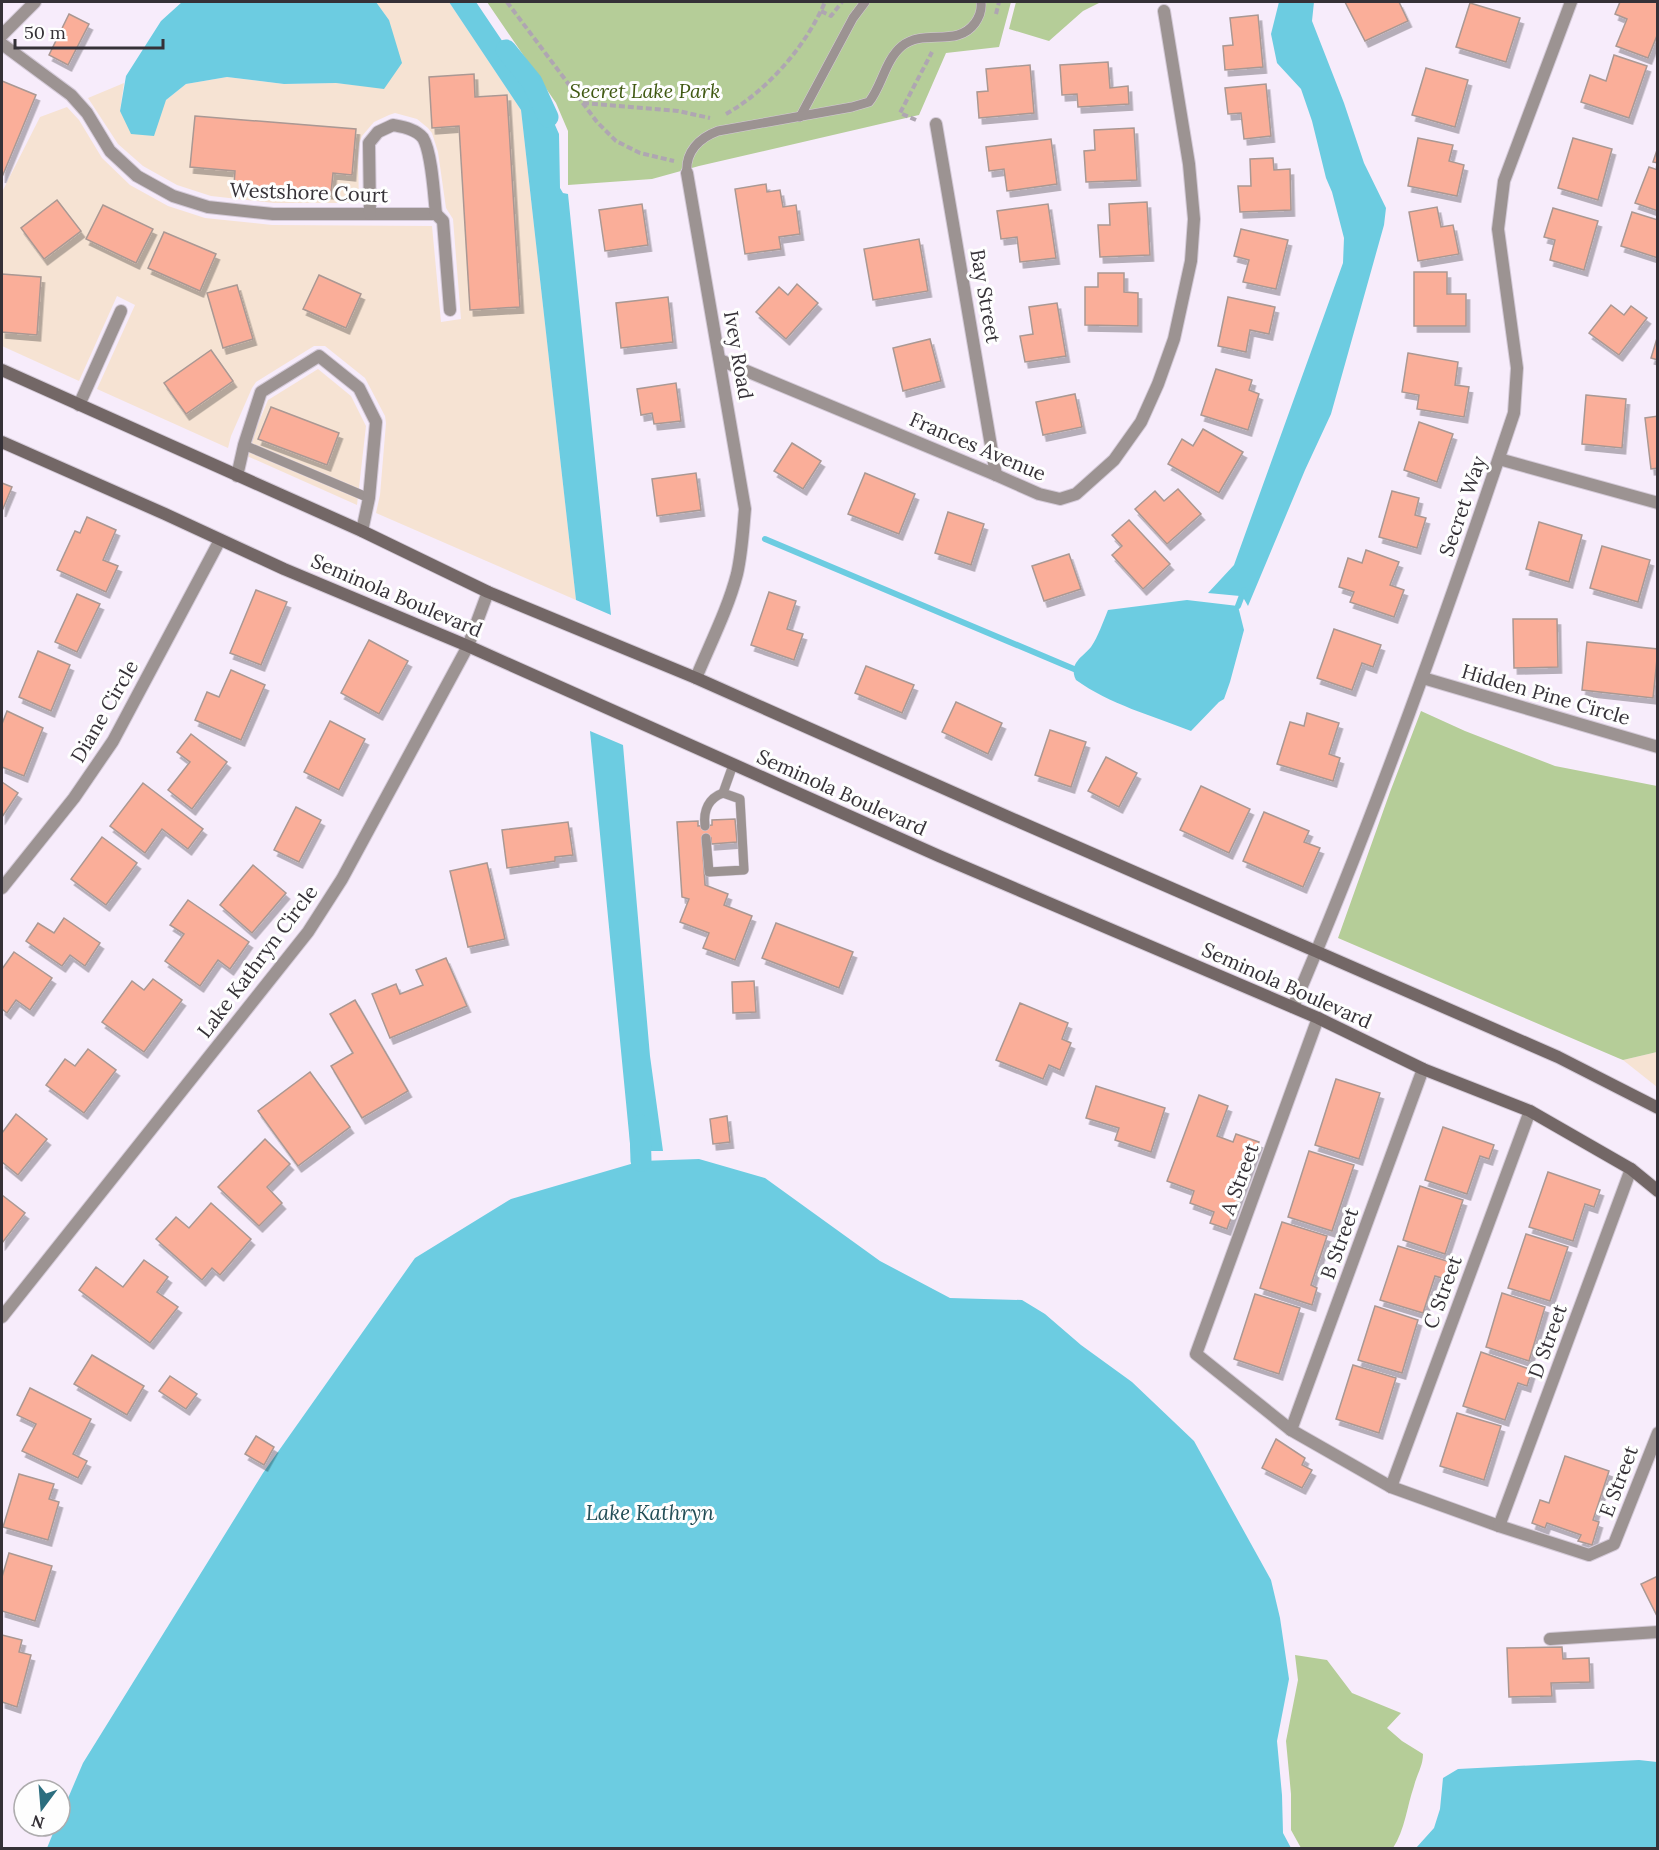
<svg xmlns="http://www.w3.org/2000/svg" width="1659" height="1850" viewBox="0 0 1659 1850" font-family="Lora,serif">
<defs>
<filter id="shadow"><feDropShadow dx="3.5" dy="6" stdDeviation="0" flood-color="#0004"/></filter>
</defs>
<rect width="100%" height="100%" fill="#f7ecfb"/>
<!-- commercial -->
<g fill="#f6e3d3">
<path d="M376 2H449L521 110 576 600 376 513 380 495 386 423 385 416 365 378 325 346H314L256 382 252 388 231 436 228 448 97 389 135 305 117 296 79 381 2 346V192L40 117 67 107 79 120 102 158 130 185 168 206 205 218 272 225 432 226 441 322 461 319 453 219 446 208 438 152 432 133 428 128 417 119 395 113 389 115 374 122 362 136 359 143 358 159 359 203H274L211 196 177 185 143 166 118 144 88 98 124 83 120 111 166 100 186 84 227 77 284 84 336 83 384 88 389 20Z"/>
<path d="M318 369 351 396 366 426 357 505 247 456 250 443 268 400Z"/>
<path d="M1657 1052H1658L1657 1087 1623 1060Z"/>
</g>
<!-- green -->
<g fill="#b5cd98">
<path d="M487 2H1011L999 47 946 53 919 115 699 166 652 179 568 185V131L556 103Z"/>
<path d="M1016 2H1101L1083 11 1049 41 1009 29Z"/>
<path d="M1421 711 1465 731 1555 766 1657 786V1052L1623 1060 1618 1058 1338 938 1390 792Z"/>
<path d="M1295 1655 1327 1660 1352 1693 1401 1713 1387 1728 1402 1741 1423 1754C1423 1766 1417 1774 1414 1786 1407 1806 1405 1830 1393 1848H1301L1291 1830V1794L1286 1741 1298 1680Z"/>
</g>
<!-- water -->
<g fill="#6ccce1">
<path d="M182 2H376L389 20 402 63 384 89 336 83 284 84 227 77 186 84 166 100 154 136 131 134 120 111 126 76 161 21Z"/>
<path d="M449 2H476L548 109 559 134 560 188 563 193 568 194 611 615 576 600 521 110Z"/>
<path d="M1279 2H1314L1312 21 1344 103 1364 163 1386 208 1384 225 1331 414 1305 470 1248 606 1244 599 1240 596 1208 593 1234 565 1343 263 1344 238 1332 192 1326 178 1312 121 1301 89 1277 63 1271 34Z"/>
<path d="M1187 600 1238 606 1244 630 1230 682 1224 699 1219 702 1191 731C1153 716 1109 704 1076 680 1068 663 1083 657 1091 647 1098 637 1103 622 1108 610Z"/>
<path d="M590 731 623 745 650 1056 663 1151H642L631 1154Z"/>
<path d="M699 1159 765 1178 880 1261 950 1298 1022 1300 1045 1314 1081 1345 1132 1382 1194 1441 1271 1580 1280 1618 1289 1679 1277 1741 1282 1795 1283 1833 1291 1848H47L56 1826H60V1817L83 1763 263 1473 415 1258 511 1199 641 1161Z"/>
<path d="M1639 1760 1657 1762V1848H1416L1434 1828 1440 1809 1443 1778 1458 1769Z"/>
</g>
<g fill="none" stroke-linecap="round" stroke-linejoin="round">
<!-- stream -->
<g stroke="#6ccce1" stroke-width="6">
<path d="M765 539 1074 669"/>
<path d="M1238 606 1244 590"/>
</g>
<!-- canal -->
<g stroke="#6ccce1" stroke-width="21">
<path d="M506 50 532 82 548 117"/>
<path d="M640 1125 641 1161"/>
</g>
</g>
<!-- building -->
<g fill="#faae99" stroke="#aa9893" stroke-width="1.5" filter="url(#shadow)">
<path d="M1345 2H1399L1408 21 1365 41Z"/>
<path d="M1620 2H1658V33L1648 58 1616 46 1627 19 1615 14Z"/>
<path d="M1470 3 1520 18 1506 62 1456 47Z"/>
<path d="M69 14 89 24 68 65 49 55Z"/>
<path d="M1258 15 1263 67 1225 70 1223 46 1233 45 1230 18Z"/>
<path d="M1614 55 1647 66 1629 118 1581 102 1590 75 1606 81Z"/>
<path d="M1108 62 1110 88 1128 86 1129 104 1078 107 1077 94 1062 95 1060 65Z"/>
<path d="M1030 65 1034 113 979 118 977 92 988 91 986 69Z"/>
<path d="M1426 68 1468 80 1455 127 1412 115Z"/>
<path d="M474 74 475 97 507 95 520 307 470 310 459 126 432 128 429 77Z"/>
<path d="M2 81 36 95 2 177Z"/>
<path d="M1266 84 1271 136 1244 139 1241 113 1228 114 1225 88Z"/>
<path d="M195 116 356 129 352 175 333 173 331 193 234 185 235 171 190 167Z"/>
<path d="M1134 128 1137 180 1086 182 1084 151 1095 150 1094 130Z"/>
<path d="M1418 138 1453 145 1449 161 1464 165 1457 196 1408 186Z"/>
<path d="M1573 138 1612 149 1598 200 1558 188Z"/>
<path d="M1051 139 1057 184 1007 191 1004 169 989 171 986 147Z"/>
<path d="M1658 147V163L1653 162Z"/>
<path d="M1273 158 1274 170 1290 169 1291 210 1240 212 1238 186H1251L1250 159Z"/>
<path d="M1649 167 1658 170V211L1635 203Z"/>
<path d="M766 184 767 192 780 190 783 207 796 205 800 234 779 237 781 249 745 254 735 189Z"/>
<path d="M57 200 81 231 44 259 21 228Z"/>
<path d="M1147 202 1150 255 1100 257 1098 225H1110L1109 204Z"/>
<path d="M642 204 648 245 605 251 599 210Z"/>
<path d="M1048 204 1056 258 1020 262 1017 237 1001 239 997 211Z"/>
<path d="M103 205 153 229 136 263 86 239Z"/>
<path d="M1437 207 1441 227 1453 225 1459 254 1418 261 1409 212Z"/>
<path d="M1553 208 1598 221 1584 270 1550 260 1555 240 1544 237Z"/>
<path d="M1632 212 1658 220V258L1621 246Z"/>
<path d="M1241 229 1288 240 1276 289 1243 282 1249 260 1234 256Z"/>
<path d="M164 232 216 254 200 291 148 268Z"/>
<path d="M919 239 928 291 873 300 864 249Z"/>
<path d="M1414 272H1447V294H1466V326H1414Z"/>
<path d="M1098 273H1124V292L1138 293V326L1085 325V287H1098Z"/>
<path d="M2 274 41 277 37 335 2 332Z"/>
<path d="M319 275 361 294 346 328 303 309Z"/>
<path d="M797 284 818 303 786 339 756 312 779 287 788 295Z"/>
<path d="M237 285 253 339 223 348 207 293Z"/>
<path d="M668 297 673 342 621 348 616 303Z"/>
<path d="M1228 297 1275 307 1269 334 1250 330 1246 352 1218 346Z"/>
<path d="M1057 303 1066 356 1025 362 1020 336 1033 334 1029 307Z"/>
<path d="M1611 305 1624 315 1631 306 1647 318 1619 355 1589 333Z"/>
<path d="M1658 335V360L1651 358Z"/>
<path d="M930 339 941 381 903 391 893 348Z"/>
<path d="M211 350 233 381 186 414 164 383Z"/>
<path d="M1408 353 1458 362 1455 385 1469 387 1464 417 1417 409 1419 395 1402 392Z"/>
<path d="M1216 369 1252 380 1249 390 1259 394 1248 430 1201 415Z"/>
<path d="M676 383 681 421 654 424 652 413 641 415 637 389Z"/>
<path d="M1075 394 1082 427 1043 435 1036 402Z"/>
<path d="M1586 395 1626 399 1622 448 1582 444Z"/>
<path d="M271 407 339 433 327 465 258 439Z"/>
<path d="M1658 416V468L1651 469 1645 418Z"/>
<path d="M1419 422 1453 434 1437 482 1404 470Z"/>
<path d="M1203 429 1243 452 1219 493 1168 464 1182 439 1193 446Z"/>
<path d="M792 443 821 461 803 489 774 471Z"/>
<path d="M696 473 701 510 657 516 652 479Z"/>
<path d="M865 473 915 494 899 534 848 514Z"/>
<path d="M2 483 12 487 2 511Z"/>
<path d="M1178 489 1201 514 1167 544 1135 509 1155 491 1164 501Z"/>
<path d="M1392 491 1419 498 1415 515 1426 518 1417 548 1379 537Z"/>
<path d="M948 512 984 524 971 565 935 553Z"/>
<path d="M87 517 116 530 103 560 118 566 106 592 57 570 75 531 80 533Z"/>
<path d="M1129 520 1170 564 1143 589 1112 555 1122 546 1112 535Z"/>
<path d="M1539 522 1582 535 1569 582 1526 569Z"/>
<path d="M1602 546 1650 560 1638 602 1590 588Z"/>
<path d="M1366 550 1399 562 1390 585 1404 590 1394 617 1350 602 1354 592 1339 587 1348 558 1362 563Z"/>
<path d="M1069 554 1081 589 1044 601 1032 566Z"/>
<path d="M256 590 287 602 261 665 230 653Z"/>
<path d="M769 592 796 601 787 629 803 634 794 660 751 645Z"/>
<path d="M77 594 100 604 77 652 55 642Z"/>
<path d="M1513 619H1557L1558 667 1514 668Z"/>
<path d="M1334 629 1381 645 1373 667 1362 663 1352 690 1317 678Z"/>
<path d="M369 640 408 661 379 714 341 693Z"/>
<path d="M1587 642 1658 649 1653 698 1582 690Z"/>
<path d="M38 651 70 665 51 711 19 697Z"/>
<path d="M866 666 914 685 902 713 855 693Z"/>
<path d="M231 670 265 685 241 740 195 720 207 692 219 697Z"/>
<path d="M956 702 1002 723 988 754 942 732Z"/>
<path d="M7 711 43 728 24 776 2 767V724Z"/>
<path d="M1307 713 1339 723 1329 754 1340 758 1333 781 1277 764 1290 722 1304 726Z"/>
<path d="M330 721 365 739 339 790 304 772Z"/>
<path d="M1050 730 1086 742 1071 787 1035 775Z"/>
<path d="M191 734 227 762 192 809 168 790 190 762 177 752Z"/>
<path d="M1106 757 1137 773 1119 807 1088 791Z"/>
<path d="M2 782 18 793 2 817Z"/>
<path d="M143 783 203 829 188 849 162 829 145 853 110 826Z"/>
<path d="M1201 786 1250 809 1229 853 1180 830Z"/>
<path d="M296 807 321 820 299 862 274 850Z"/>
<path d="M1264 812 1309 831 1304 842 1320 848 1303 887 1243 861Z"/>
<path d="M735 819 737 842 711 844V838H702L705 885 728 894 724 905 752 916 735 960 703 948 709 933 680 922 689 899 682 897 677 822 698 821V826L712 825V820Z"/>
<path d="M568 822 573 855 555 857V861L507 868 502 830Z"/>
<path d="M102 837 137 863 106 905 71 879Z"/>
<path d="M487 863 505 939 468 947 450 871Z"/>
<path d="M253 865 286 893 252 933 220 905Z"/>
<path d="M188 900 249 942 230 969 218 960 200 986 165 961 184 934 170 925Z"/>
<path d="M64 918 100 943 85 966 70 955 62 966 26 941 38 923 54 933Z"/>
<path d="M776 923 853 952 839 988 762 958Z"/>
<path d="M14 952 52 978 30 1010 16 1000 7 1013 2 1009V969Z"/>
<path d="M446 958 467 1006 390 1038 372 994 396 984 400 994 423 985 416 970Z"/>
<path d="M153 979 182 1000 144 1052 102 1022 132 981 144 990Z"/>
<path d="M754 981 756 1012 733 1013 732 982Z"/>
<path d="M355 1000 408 1091 362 1118 331 1066 353 1053 330 1014Z"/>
<path d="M1020 1003 1068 1023 1062 1039 1071 1043 1060 1070 1049 1065 1043 1079 996 1060Z"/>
<path d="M88 1049 116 1070 84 1113 46 1085 65 1059 75 1066Z"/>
<path d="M310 1072 350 1127 298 1166 258 1111Z"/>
<path d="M1336 1079 1380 1093 1359 1159 1315 1145Z"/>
<path d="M1096 1086 1165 1108 1151 1152 1115 1140 1119 1128 1086 1118Z"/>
<path d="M1199 1095 1228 1106 1217 1136 1233 1142 1236 1134 1259 1142 1227 1229 1210 1223 1214 1212 1190 1203 1194 1191 1167 1181Z"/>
<path d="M16 1114 47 1139 18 1175 2 1162V1133Z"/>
<path d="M727 1116 730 1142 713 1144 710 1119Z"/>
<path d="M1443 1127 1494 1145 1489 1159 1480 1156 1467 1194 1425 1180Z"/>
<path d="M265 1139 290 1164 267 1187 282 1203 259 1226 218 1187Z"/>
<path d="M1309 1151 1354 1165 1332 1231 1288 1217Z"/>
<path d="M1548 1172 1600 1190 1594 1207 1585 1204 1573 1241 1529 1227Z"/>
<path d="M1420 1186 1463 1200 1445 1254 1403 1240Z"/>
<path d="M2 1195 25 1213 2 1243Z"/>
<path d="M211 1203 251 1239 220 1275 212 1268 202 1280 156 1239 176 1217 189 1228Z"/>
<path d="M1282 1222 1327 1236 1311 1285 1317 1288 1312 1305 1260 1288Z"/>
<path d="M1526 1234 1568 1247 1550 1301 1508 1288Z"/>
<path d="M1398 1246 1450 1262 1445 1279 1435 1276 1423 1313 1380 1300Z"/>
<path d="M144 1260 168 1277 157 1292 178 1307 150 1343 79 1290 96 1267 123 1287Z"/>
<path d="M1502 1293 1545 1307 1529 1361 1486 1347Z"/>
<path d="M1255 1294 1300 1308 1279 1374 1234 1359Z"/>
<path d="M1375 1306 1418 1320 1402 1373 1358 1360Z"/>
<path d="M1481 1352 1532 1370 1527 1386 1518 1383 1505 1420 1463 1406Z"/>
<path d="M92 1355 144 1386 127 1415 74 1384Z"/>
<path d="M1353 1365 1396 1378 1379 1433 1336 1419Z"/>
<path d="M170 1376 197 1394 186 1409 159 1391Z"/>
<path d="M30 1388 91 1419 73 1454 87 1461 78 1478 22 1451 36 1424 17 1415Z"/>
<path d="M1457 1413 1501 1426 1484 1480 1440 1466Z"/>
<path d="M256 1436 274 1447 264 1465 245 1454Z"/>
<path d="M1276 1439 1305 1458 1302 1465 1312 1470 1302 1488 1262 1468Z"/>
<path d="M1565 1456 1609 1471 1593 1520 1599 1522 1592 1545 1578 1541 1581 1535 1547 1523 1545 1528 1532 1523 1540 1500 1549 1503Z"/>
<path d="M19 1474 54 1484 49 1499 59 1502 48 1540 3 1527Z"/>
<path d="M9 1553 52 1566 35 1621 2 1611V1577Z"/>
<path d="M1658 1576V1618L1641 1584Z"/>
<path d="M2 1635 22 1640 19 1652 31 1655 17 1707 2 1702Z"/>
<path d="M1562 1647 1563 1659 1589 1658 1590 1682 1551 1683 1552 1696 1509 1697 1507 1648Z"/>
</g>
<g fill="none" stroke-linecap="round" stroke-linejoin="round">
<defs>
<g id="service">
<path d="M800 117 853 18 865 2"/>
<path d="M687 173C685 152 699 138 718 131L852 107 869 102C882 86 885 60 902 46 924 28 957 48 975 23 980 16 982 10 981 2"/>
<path d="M244 445 369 498"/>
<path d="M705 826C703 810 709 798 723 793"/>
<path d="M706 838 709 872 744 870 740 799 723 793 733 765"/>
</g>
<g id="minor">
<path d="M2 35 35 2"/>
<path d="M2 44 71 95 87 113 110 151 137 176 173 196 208 207 273 214H436L443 221 450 310"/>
<path d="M936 124 996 475"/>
<path d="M687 173 745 509C743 531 742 552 737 574 728 609 710 644 696 678"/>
<path d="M370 214 369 143 378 132 393 125C403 127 416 129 423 138 432 153 434 196 436 214"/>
<path d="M720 360 996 475 1039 494 1060 499 1076 494 1114 460 1141 422 1158 384 1174 339 1191 261 1194 219 1189 164 1164 11"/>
<path d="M79 405 121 311"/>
<path d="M1499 459 1658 503"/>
<path d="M237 476 244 445 261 392 319 356 359 388 376 422 369 498 362 531"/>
<path d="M1423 678 1658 747"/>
<path d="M2 888 74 798 113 741 220 540"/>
<path d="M1293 1007C1376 813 1447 613 1514 413L1517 368 1498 229 1504 181 1571 2"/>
<path d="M1318 1018 1196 1354 1291 1430 1391 1487 1499 1526 1589 1555 1614 1544 1658 1433"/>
<path d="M2 1317 308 932 342 879 468 646 488 592"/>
<path d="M1291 1430 1423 1069"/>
<path d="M1391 1487 1530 1111"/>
<path d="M1499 1526 1631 1169"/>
<path d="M1550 1639 1658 1632"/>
</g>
<g id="secondary">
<path d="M2 370 362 531 488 592 696 678 1006 816 1558 1057 1658 1108"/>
<path d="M2 442 165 514 284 569 468 646 939 856 1318 1018 1423 1069 1530 1111 1631 1169 1658 1191"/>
</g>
</defs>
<!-- service casing -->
<use href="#service" stroke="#d4cad8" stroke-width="10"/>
<!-- minor casing -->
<use href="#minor" stroke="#d4cad8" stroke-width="14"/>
<!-- secondary casing -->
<use href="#secondary" stroke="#d4cad8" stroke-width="14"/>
<!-- path -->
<g stroke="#afa6b2" stroke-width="4" stroke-dasharray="6 3" stroke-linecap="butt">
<path d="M507 2 597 122 616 141 640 153 674 161"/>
<path d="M821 11 831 16 842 2"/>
<path d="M996 14 999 2"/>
<path d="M583 103 678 111 710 118"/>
<path d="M726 114C768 90 806 46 825 2"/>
<path d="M916 120 900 113 932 52"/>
</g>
<!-- service -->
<use href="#service" stroke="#9c9392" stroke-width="9"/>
<!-- minor -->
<use href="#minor" stroke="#9c9392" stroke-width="12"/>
<!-- secondary -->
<use href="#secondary" stroke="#736766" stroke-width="12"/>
</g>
<g text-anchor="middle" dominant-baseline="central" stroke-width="6" stroke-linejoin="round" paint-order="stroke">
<!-- park labels -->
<g font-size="20" font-style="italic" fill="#3f5811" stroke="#fefefe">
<text x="645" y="90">Secret Lake Park</text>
</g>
<!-- street labels -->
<g font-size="20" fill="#353137" stroke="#fefefe">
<text transform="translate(309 192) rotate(2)">Westshore Court</text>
<text transform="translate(986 296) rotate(80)">Bay Street</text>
<text transform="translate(739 355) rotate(80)">Ivey Road</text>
<text transform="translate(978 446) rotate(23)">Frances Avenue</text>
<text transform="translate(1462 506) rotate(-71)">Secret Way</text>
<text transform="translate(397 595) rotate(23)">Seminola Boulevard</text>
<text transform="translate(1546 694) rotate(16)">Hidden Pine Circle</text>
<text transform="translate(104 711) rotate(-60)">Diane Circle</text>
<text transform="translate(842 792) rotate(24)">Seminola Boulevard</text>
<text transform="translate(257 961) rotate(-53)">Lake Kathryn Circle</text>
<text transform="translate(1287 985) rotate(24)">Seminola Boulevard</text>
<text transform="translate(1239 1179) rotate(-70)">A Street</text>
<text transform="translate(1339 1243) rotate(-70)">B Street</text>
<text transform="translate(1442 1292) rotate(-70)">C Street</text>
<text transform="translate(1547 1341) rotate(-70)">D Street</text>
<text transform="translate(1618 1481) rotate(-69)">E Street</text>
</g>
<!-- water labels -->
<g font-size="21" font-style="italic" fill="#234e57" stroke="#fefefe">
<text x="650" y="1512">Lake Kathryn</text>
</g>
</g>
<!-- border -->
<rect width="1659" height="1850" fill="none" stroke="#353137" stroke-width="6"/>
<!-- north arrow -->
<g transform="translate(42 1808) rotate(196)"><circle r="28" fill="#fefefe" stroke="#aeacae" stroke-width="1.5"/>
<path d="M0-4.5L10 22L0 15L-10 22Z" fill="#2b6e7f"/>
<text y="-9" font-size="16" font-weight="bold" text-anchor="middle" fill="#353137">N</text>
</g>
<!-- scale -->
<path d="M15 39v9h148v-9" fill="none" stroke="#353137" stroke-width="3"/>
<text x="24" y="39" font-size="18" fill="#353137" stroke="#fefefe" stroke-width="4.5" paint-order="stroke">50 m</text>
</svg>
